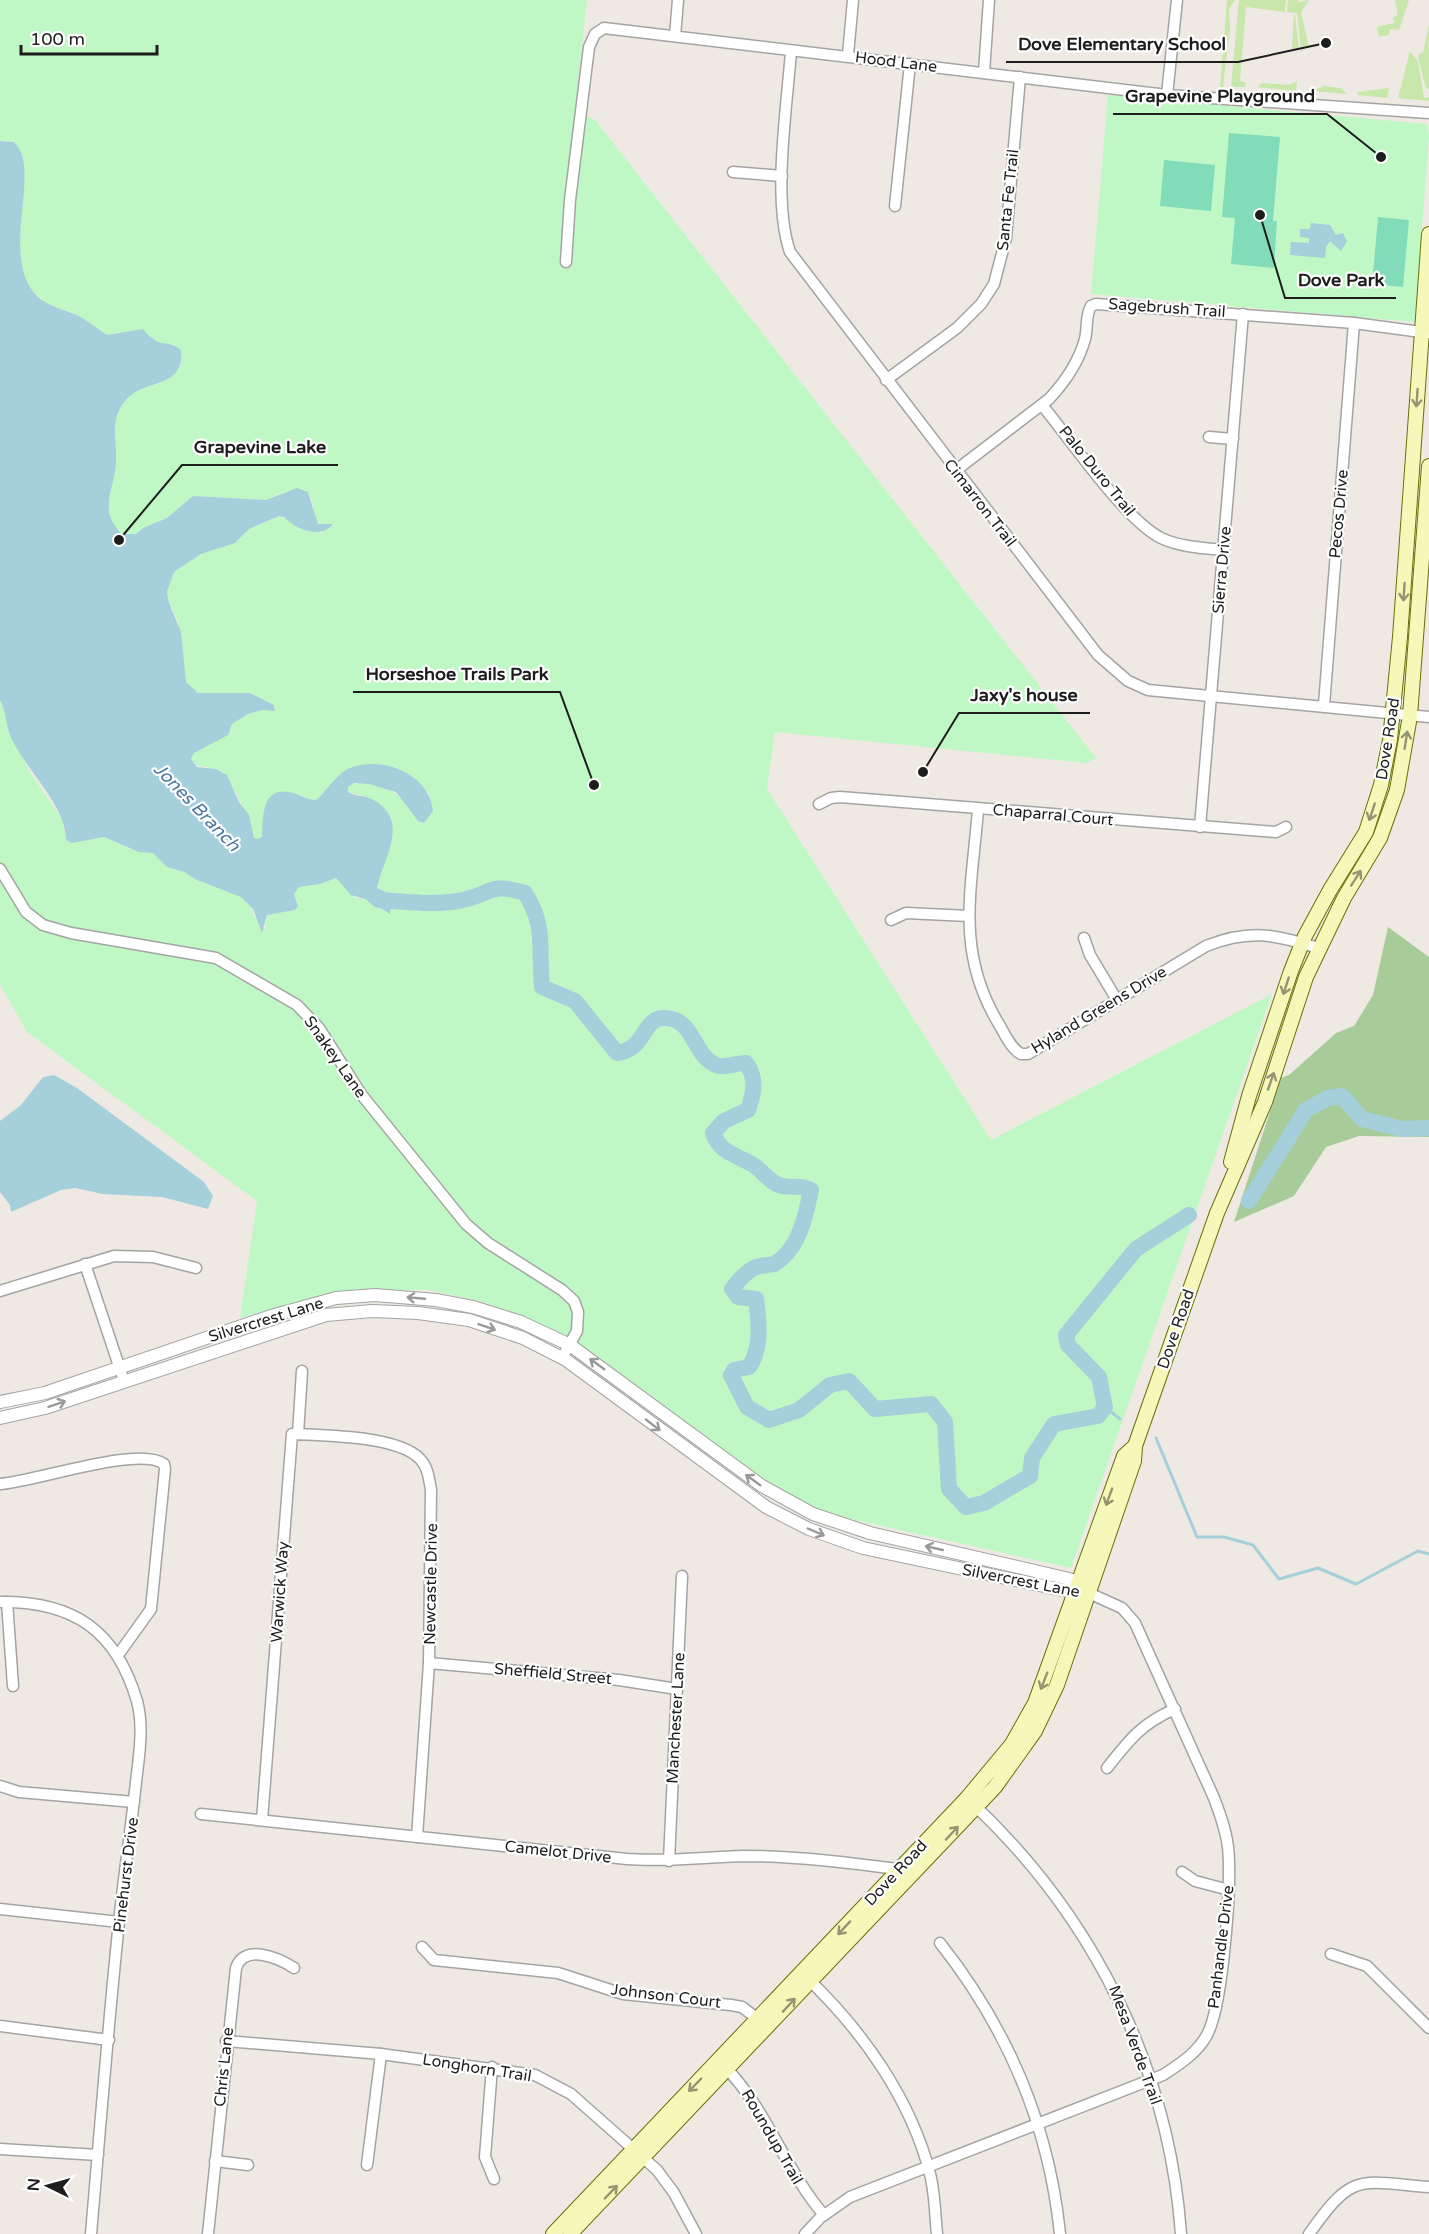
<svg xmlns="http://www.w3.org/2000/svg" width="1429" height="2234" viewBox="0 0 1429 2234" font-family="'Varela Round',sans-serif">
<rect width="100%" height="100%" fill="#eeeae3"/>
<!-- grass -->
<g fill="#c8e7aa">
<path d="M1227 0H1235L1229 9 1230 29 1223 87H1220Z"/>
<path d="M1239 0H1286L1285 12 1246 7 1240 81 1246 83 1245 87H1231Z"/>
<path d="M1288 0H1298L1299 2 1309 0 1301 12 1309 47 1302 49 1303 52 1301 50 1297 13 1287 12Z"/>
<path d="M1395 0H1409L1399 30 1390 29 1389 35 1379 37 1377 27 1394 23 1393 17 1398 15Z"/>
<path d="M1294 15H1295L1299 50 1292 49Z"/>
<path d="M1429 24V89L1426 88 1418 58 1420 53H1423Z"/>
<path d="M1410 51 1418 62 1424 98 1429 97V101L1398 98Z"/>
<path d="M1297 81 1296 91 1257 87 1262 83 1289 85Z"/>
<path d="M1324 86 1341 88 1347 94 1313 91Z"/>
<path d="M1389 88 1387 98 1358 95 1357 92Z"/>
</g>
<!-- forest -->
<path fill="#a8cc99" d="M1388 927 1429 957V1137L1359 1136 1326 1147 1294 1196 1234 1222 1281 1078 1289 1075 1336 1033 1354 1026 1373 995Z"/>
<!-- park -->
<g fill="#c0f8c5">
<path d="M0 0H587L575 110 595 120 1096 758 1086 763 775 732 767 789 991 1140 1272 994 1071 1568 850 1519 801 1502 747 1468 587 1349 542 1325 480 1301 428 1290H348L240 1318 257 1201 27 1032 0 984V700L17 747 31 774 62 819 66 840 73 843 104 837 131 849 153 853 167 867 184 872 197 880 241 897 249 903 255 918 265 930 267 915 295 910 298 906 294 894 298 887 320 884 336 878 356 898 368 900 375 907 381 892 377 888 379 881 365 796 347 792 348 787C376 772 406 797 418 821L430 795C403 763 386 770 347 769L316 800H307L298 795 262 829V837L259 840 254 838C248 819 235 780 217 770 209 765 199 769 191 762L193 753 227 735 232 724 248 714 262 710H275L274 705 250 693H198L186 682 178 621 169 603 167 592 174 572 201 554 235 543 249 529 280 516 304 530 320 533 331 527C327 526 320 525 317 522 310 514 318 499 304 490L288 491 266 500 193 496 167 518 143 528 136 534H121C96 509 116 488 116 460 116 438 108 411 130 395 153 378 163 392 182 361L175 345C156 344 155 343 142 329L107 335C96 327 85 318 72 313 63 309 54 307 46 302 0 273 27 208 23 164L21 154 14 142 0 141Z"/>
<path d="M1108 95 1427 124 1429 135 1415 322 1091 294Z"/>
</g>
<!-- pitch -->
<g fill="#83dcb9">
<path d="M1229 133 1280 137 1273 221H1277L1274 268 1231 264 1235 218 1222 217Z"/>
<path d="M1164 160 1215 165 1211 211 1160 206Z"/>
<path d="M1378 217 1409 220 1403 287 1372 284Z"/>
</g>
<!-- water -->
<g fill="#a4cfdb">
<path d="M0 141 14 142C42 167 2 248 32 290 43 307 68 309 84 319 92 324 99 330 107 335L143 329C162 352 165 337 181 350 185 390 144 378 126 400 109 419 117 438 116 461 116 488 96 509 122 534H136L143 528 167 518 193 496 266 500 297 488 308 492 318 524H333C321 540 295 529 284 517L279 516 249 529 235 543 201 554 174 572 167 592 169 603 181 632 186 682 198 693H250L274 705 275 711 262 710 248 714 232 724 228 735 194 753 191 759 197 767 216 769 227 775 239 802 249 815 254 838 258 839 262 837C263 819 261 787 289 792 300 794 306 800 316 800 327 791 337 773 350 768 382 755 430 774 433 811L424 823 418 821 396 792 369 784 354 783 348 787V792C356 797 365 795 374 800 411 822 383 858 377 888L392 895 390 914 368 900 351 895 336 878 320 884 299 887 294 894 298 906 295 910 267 915 262 933 253 909 241 897 197 880 184 872 167 867 153 853 139 852 104 837 72 843 66 840C66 804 24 769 10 735 6 724 6 711 0 700Z"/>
<path d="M1311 223 1330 225 1336 235 1343 233 1347 241 1341 251 1330 241 1326 247 1325 258 1290 255 1291 242 1309 243V238L1300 237V229H1310Z"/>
<path d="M54 1075 77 1088 204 1182 213 1196 208 1209 162 1197 103 1194 75 1188 61 1190 11 1212 10 1205 0 1192V1121L21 1105 43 1077Z"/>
</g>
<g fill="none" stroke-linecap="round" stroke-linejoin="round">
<!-- stream -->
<g stroke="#a4cfdb" stroke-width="3">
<path d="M1105 1407 1120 1419"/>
<path d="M1156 1438 1197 1537H1224L1253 1545 1279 1579 1318 1568 1356 1584 1418 1551 1429 1554"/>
</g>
<!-- river -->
<g stroke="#a4cfdb" stroke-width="16">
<path d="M373 895 379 900C406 902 432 905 458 901 491 896 487 881 525 893 547 928 538 948 542 987L575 1001 617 1053C646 1049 642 1020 662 1018 696 1016 692 1059 719 1066 726 1067 738 1063 746 1063 757 1078 754 1093 748 1110L724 1121 713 1133C719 1152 736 1155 752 1164 762 1170 768 1181 779 1185 790 1189 801 1184 811 1190 806 1215 799 1250 774 1264 771 1265 765 1265 760 1266 749 1268 739 1280 732 1289L738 1297 756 1299C759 1321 762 1348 749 1367L734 1370 731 1375 747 1407 769 1420 799 1410 830 1385 849 1381 875 1409 931 1404 945 1422 949 1489 966 1507 984 1503 1030 1476 1032 1458 1054 1424 1098 1416 1105 1407 1099 1377 1068 1345 1066 1335 1136 1249 1189 1215"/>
<path d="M1249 1201 1306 1110 1328 1098 1342 1096 1362 1119 1402 1129 1429 1128"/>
</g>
<defs>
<g id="minor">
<path d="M675 36 678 0"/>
<path d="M791 51C787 107 772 200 790 252L1098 655 1128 681 1148 690 1429 717"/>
<path d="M848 55 853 0"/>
<path d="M984 72 989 0"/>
<path d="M1167 95 1177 0"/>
<path d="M733 172 782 176"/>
<path d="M895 206 910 64"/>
<path d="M566 262 570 200 589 47 595 34 604 28 1167 95 1429 113"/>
<path d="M886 380 957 328 981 304 994 284 1006 238 1020 77"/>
<path d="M1042 405C1070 439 1125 520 1161 538 1180 547 1203 548 1224 550"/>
<path d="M1209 437 1233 439"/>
<path d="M955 471 1049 399C1065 382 1079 361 1085 339 1088 328 1085 316 1091 306L1096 304 1354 323 1429 333"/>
<path d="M1324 705 1354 323"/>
<path d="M819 804 831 798 840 797 1276 832 1286 827"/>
<path d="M978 809C972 888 955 949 997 1021 1004 1032 1010 1048 1021 1054H1028L1206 946C1249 929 1275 934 1318 948"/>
<path d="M1200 827 1243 314"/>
<path d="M0 869 26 912 43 925 71 933 216 958 297 1005 319 1028 361 1094 466 1224 488 1243 562 1290 574 1301 578 1312 577 1331 562 1358"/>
<path d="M891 920 906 913 969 916"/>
<path d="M1084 938 1090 955 1117 1000"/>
<path d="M85 1264 124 1381"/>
<path d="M0 1291 114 1256 153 1257 196 1268"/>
<path d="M298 1434 302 1371"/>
<path d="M0 1484C34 1482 139 1445 164 1464L165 1469 151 1609 118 1655"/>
<path d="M0 1602C73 1601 116 1630 137 1701 144 1727 139 1756 136 1782 131 1829 124 1875 119 1922 108 2026 100 2130 91 2234"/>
<path d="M7 1602 13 1686"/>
<path d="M429 1663 619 1680 677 1689"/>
<path d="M1107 1768C1129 1740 1142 1723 1175 1709"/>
<path d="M0 1786 19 1792 134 1802"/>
<path d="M971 1802C1093 1916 1169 2067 1181 2234"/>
<path d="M201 1814 627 1859C666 1862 704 1857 743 1856 798 1856 851 1863 905 1870"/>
<path d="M262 1820 292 1434C323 1435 399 1436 420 1459 428 1467 429 1479 431 1490L429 1663 417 1837"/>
<path d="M669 1861 682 1576"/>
<path d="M1182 1872 1195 1881 1229 1890"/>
<path d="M0 1909 119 1922"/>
<path d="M940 1943C1008 2029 1049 2125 1060 2234"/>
<path d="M422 1947 434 1960 558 1973 623 1994 731 2005 742 2007 763 2023"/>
<path d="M1331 1954 1367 1966 1429 2028"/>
<path d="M806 1977C862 2030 911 2099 930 2174 935 2193 935 2215 937 2234"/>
<path d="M0 2026 109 2040"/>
<path d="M226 2041 381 2054 535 2075 571 2094 657 2170 674 2193 696 2234"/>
<path d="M723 2065C767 2108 784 2169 824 2215"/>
<path d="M492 2067 485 2157 494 2179"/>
<path d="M0 2149 98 2155"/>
<path d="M215 2161 248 2165"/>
<path d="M367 2165 381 2054"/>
<path d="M208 2234 236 1968C244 1943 279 1958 294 1968"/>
<path d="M805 2234 820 2218 850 2197 1163 2075C1180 2064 1197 2053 1207 2035 1223 2005 1232 1883 1228 1847 1226 1830 1220 1814 1214 1798L1135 1623 1122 1608 1089 1593"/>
<path d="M1309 2234C1353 2172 1357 2181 1429 2187"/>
</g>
<g id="tertiary">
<path d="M0 1402 45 1393 271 1316 336 1298 375 1295 436 1300 473 1307 521 1322 570 1345 762 1486 813 1514 870 1533 1065 1578 1079 1582 1084 1588"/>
<path d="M0 1418 45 1408 326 1315 372 1311 418 1313 469 1320 523 1338 566 1360 766 1507 809 1529 863 1548 1082 1594"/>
</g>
<g id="secondary">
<path d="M1231 1162 1249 1096 1291 971 1305 936 1330 890 1366 832 1381 785 1390 740 1400 637 1429 234"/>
<path d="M553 2234 967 1798 1012 1744 1035 1703 1124 1456 1135 1446"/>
<path d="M570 2234 995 1787 1035 1731 1057 1685 1134 1461 1135 1446 1217 1213 1265 1102 1306 977 1344 898 1380 838 1397 790 1410 716 1429 466"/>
</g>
</defs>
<!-- minor casing -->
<use href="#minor" stroke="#a4a4a4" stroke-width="13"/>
<!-- tertiary casing -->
<use href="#tertiary" stroke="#a4a4a4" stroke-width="14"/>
<!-- secondary casing -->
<use href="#secondary" stroke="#667107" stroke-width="16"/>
<!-- minor -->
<use href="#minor" stroke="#fff" stroke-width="10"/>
<!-- tertiary -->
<use href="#tertiary" stroke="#fff" stroke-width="12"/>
<!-- secondary -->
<use href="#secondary" stroke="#f5f8b8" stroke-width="14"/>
</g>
<!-- one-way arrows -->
<defs><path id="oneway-shaft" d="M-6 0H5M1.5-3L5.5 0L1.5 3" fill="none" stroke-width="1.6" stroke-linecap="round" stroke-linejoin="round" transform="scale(1.5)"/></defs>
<g stroke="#949572">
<use href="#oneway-shaft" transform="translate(1417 398) rotate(94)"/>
<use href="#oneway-shaft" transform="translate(1404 592) rotate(94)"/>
<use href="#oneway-shaft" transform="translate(1406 740) rotate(-81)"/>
<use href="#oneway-shaft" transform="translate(1372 812) rotate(108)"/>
<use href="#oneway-shaft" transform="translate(1356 878) rotate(-57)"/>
<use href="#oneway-shaft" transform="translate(1286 986) rotate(108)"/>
<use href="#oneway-shaft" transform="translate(1271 1081) rotate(-71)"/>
<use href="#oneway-shaft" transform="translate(1109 1497) rotate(110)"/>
<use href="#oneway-shaft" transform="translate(1044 1681) rotate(111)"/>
<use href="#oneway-shaft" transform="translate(952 1833) rotate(-47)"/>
<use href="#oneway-shaft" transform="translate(844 1928) rotate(133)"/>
<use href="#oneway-shaft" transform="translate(789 2005) rotate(-47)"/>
<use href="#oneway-shaft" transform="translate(695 2085) rotate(134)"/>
<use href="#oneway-shaft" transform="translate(611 2192) rotate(-46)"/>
</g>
<g stroke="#999">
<use href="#oneway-shaft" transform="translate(416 1298) rotate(-175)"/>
<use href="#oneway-shaft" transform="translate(487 1327) rotate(19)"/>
<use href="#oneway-shaft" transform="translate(597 1364) rotate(-144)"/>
<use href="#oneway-shaft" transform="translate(57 1404) rotate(-19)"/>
<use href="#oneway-shaft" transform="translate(653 1425) rotate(38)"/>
<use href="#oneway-shaft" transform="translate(753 1480) rotate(-144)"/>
<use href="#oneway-shaft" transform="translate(816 1532) rotate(23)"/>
<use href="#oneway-shaft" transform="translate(934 1548) rotate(-167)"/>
</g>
<g text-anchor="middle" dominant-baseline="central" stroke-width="4.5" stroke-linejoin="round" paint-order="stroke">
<!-- street labels -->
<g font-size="16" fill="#1d1d1d" stroke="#fff">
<text transform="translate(896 62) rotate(7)">Hood Lane</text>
<text transform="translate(1008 200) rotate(-84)">Santa Fe Trail</text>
<text transform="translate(1167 308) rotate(4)">Sagebrush Trail</text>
<text transform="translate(1097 471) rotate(51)">Palo Duro Trail</text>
<text transform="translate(980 503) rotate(52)">Cimarron Trail</text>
<text transform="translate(1339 514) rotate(-85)">Pecos Drive</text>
<text transform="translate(1222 570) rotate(-85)">Sierra Drive</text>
<text transform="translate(1388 739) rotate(-81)">Dove Road</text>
<text transform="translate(1053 815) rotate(5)">Chaparral Court</text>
<text transform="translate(1099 1010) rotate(-31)">Hyland Greens Drive</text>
<text transform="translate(335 1057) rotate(55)">Snakey Lane</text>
<text transform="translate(266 1320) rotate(-17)">Silvercrest Lane</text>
<text transform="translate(1176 1329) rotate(-71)">Dove Road</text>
<text transform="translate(1021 1581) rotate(11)">Silvercrest Lane</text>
<text transform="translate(431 1584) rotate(-89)">Newcastle Drive</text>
<text transform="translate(280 1592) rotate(-86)">Warwick Way</text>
<text transform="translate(553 1674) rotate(5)">Sheffield Street</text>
<text transform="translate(676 1718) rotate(-87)">Manchester Lane</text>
<text transform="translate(558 1852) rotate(6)">Camelot Drive</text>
<text transform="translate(896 1873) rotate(-47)">Dove Road</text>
<text transform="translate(126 1875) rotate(-83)">Pinehurst Drive</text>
<text transform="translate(1221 1947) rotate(-83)">Panhandle Drive</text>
<text transform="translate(666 1996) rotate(7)">Johnson Court</text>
<text transform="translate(1135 2045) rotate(70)">Mesa Verde Trail</text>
<text transform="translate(224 2067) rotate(-84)">Chris Lane</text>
<text transform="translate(477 2068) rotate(9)">Longhorn Trail</text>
<text transform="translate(772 2137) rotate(60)">Roundup Trail</text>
</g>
<!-- water labels -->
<g font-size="18" font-style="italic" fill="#4976a2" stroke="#fff">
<text transform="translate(197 807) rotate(46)">Jones Branch</text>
</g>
</g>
<!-- callouts -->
<path fill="none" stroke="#1d1d1d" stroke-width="2" d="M1326 43L1238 62H1006M1381 157L1327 114H1113M1260 215L1285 298H1396M119 540L182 465H338M594 785L560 692H353M923 772L959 713H1090"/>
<g fill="#1d1d1d" stroke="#fff" stroke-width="2">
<circle cx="1326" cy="43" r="6"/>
<circle cx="1381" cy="157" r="6"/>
<circle cx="1260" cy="215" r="6"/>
<circle cx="119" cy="540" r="6"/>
<circle cx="594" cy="785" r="6"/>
<circle cx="923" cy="772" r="6"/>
</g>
<g font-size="18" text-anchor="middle" font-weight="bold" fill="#1d1d1d" stroke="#fff" stroke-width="4.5" stroke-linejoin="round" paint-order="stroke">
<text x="1122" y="50">Dove Elementary School</text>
<text x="1220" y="102">Grapevine Playground</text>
<text x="1341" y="286">Dove Park</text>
<text x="260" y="453">Grapevine Lake</text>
<text x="457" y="680">Horseshoe Trails Park</text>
<text x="1024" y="701">Jaxy's house</text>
</g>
<!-- north arrow -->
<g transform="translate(48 2186) rotate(275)" stroke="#ffffff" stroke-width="4.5" paint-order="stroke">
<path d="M0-4.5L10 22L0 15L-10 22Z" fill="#1d1d1d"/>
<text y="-9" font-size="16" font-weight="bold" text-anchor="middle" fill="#1d1d1d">N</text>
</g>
<!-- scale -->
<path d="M21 45v9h136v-9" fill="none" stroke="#1d1d1d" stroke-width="3"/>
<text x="30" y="45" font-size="18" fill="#1d1d1d" stroke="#ffffff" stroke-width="4.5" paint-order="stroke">100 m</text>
</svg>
